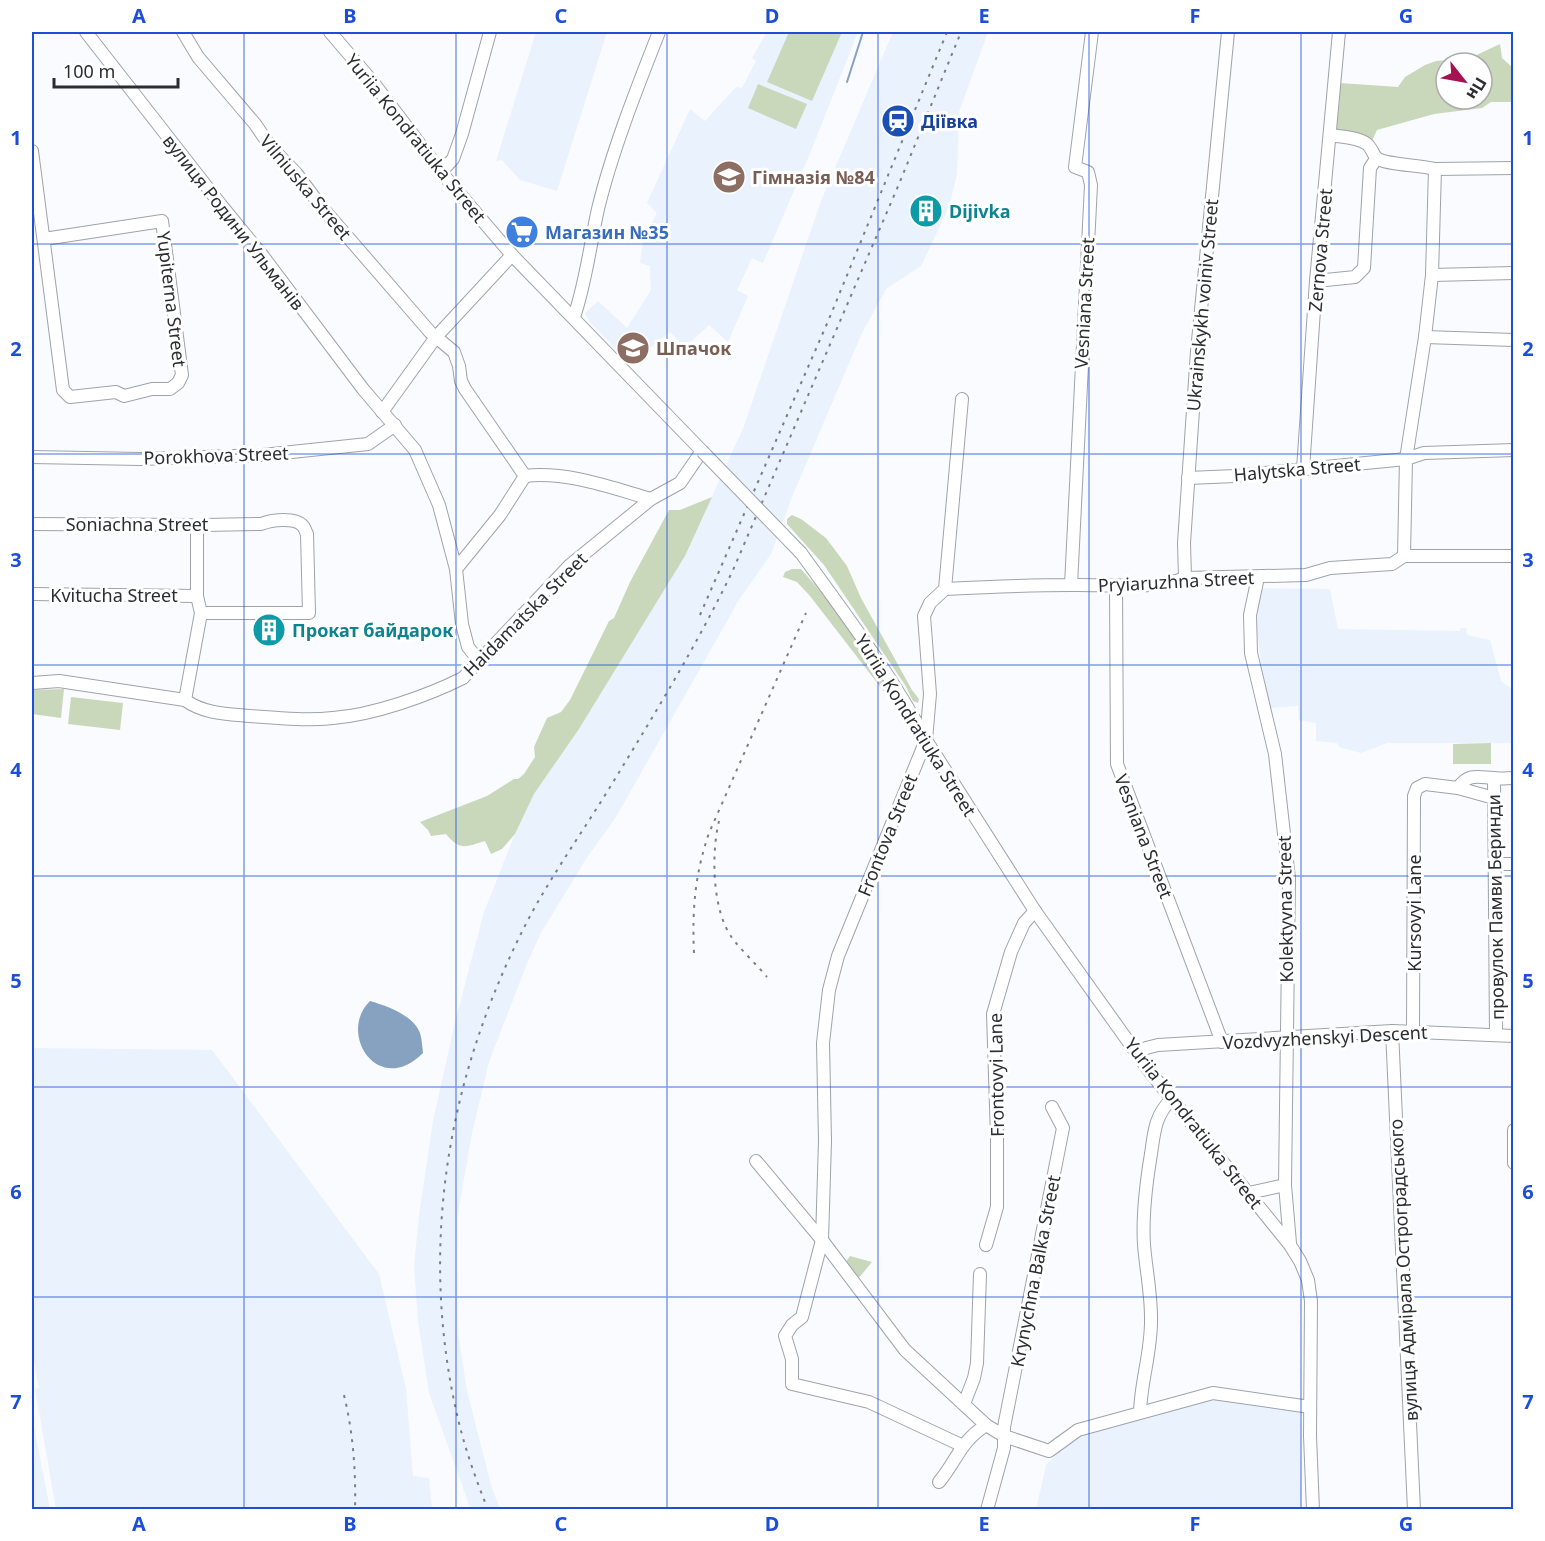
<svg xmlns="http://www.w3.org/2000/svg" width="1545" height="1541" viewBox="0 0 1545 1541" font-family="'Noto Sans',sans-serif">
<rect width="100%" height="100%" fill="#f9fbfe"/>
<!-- built -->
<g fill="#eaf2fe">
<path d="M536 32H607L557 191 520 180 502 160 496 161Z"/>
<path d="M767 32H858L811 151 763 263 752 258 737 290 748 296 728 342 709 325 685 347 670 332 631 364 589 321 585 313 598 301 627 328 651 290 650 266 640 263 643 241 657 213 647 203 690 109 705 121 736 87 742 88 756 61 752 58Z"/>
<path d="M893 32H988L959 112 957 174 949 207 921 266 886 289 861 335 792 497 771 554 739 600 616 817 586 859 542 931 528 961 489 1062 472 1133 457 1219 458 1333 467 1391 491 1485 500 1509 471 1510 429 1393 418 1321 414 1266 419 1215 433 1121 455 1022 484 912 515 834 534 794 579 729 685 556 744 426 821 201Z"/>
<path d="M1259 588 1330 589 1338 629 1460 631V628H1466L1467 635 1490 640 1501 681 1513 690V743H1387L1361 753 1339 747 1337 743 1316 741V723L1299 720 1298 706 1270 708 1264 686 1257 629Z"/>
<path d="M32 1048 212 1050 379 1274 406 1389 413 1476 429 1478 432 1509H56L35 1389 39 1388 32 1350Z"/>
<path d="M1210 1398 1300 1410 1301 1509 1036 1510 1046 1465 1079 1433Z"/>
<path d="M32 1417 50 1509H32Z"/>
</g>
<!-- green -->
<g fill="#c9d8bb" fill-rule="evenodd">
<path d="M789 32H842L812 101 767 82Z"/>
<path d="M1500 44 1502 58 1513 68V102H1491L1482 108 1434 114 1377 130 1371 143 1335 131 1339 106 1340 83 1398 87 1405 77 1425 65 1436 61 1470 58ZM1446 63H1482V99H1446Z"/>
<path d="M758 84 807 104 796 129 748 108Z"/>
<path d="M712 497 685 556 579 729 534 794 515 834 502 849 491 854 485 841C465 847 460 851 446 834L431 836 428 830 420 822 487 796 514 779H518L524 774 535 757 534 747 547 718 561 712 570 700 609 621 614 618 630 582 669 510H680Z"/>
<path d="M792 515 801 519 826 538 847 566 861 598 912 690 919 699 918 703 913 701 905 685 824 565 787 524V519Z"/>
<path d="M792 569H801C841 613 873 665 906 714L904 716 902 715 810 596 797 582 783 577 785 572Z"/>
<path d="M64 689 61 718 32 714V690Z"/>
<path d="M71 697 123 703 120 730 68 724Z"/>
<path d="M1491 743V764H1453V744Z"/>
<path d="M850 1256 872 1262 858 1279 845 1263Z"/>
</g>
<!-- water -->
<path fill="#86a2c0" d="M370 1001C387 1006 413 1015 420 1033 422 1039 422 1046 423 1053 378 1098 337 1033 370 1001Z"/>
<g fill="none" stroke-linecap="round" stroke-linejoin="round">
<!-- stream -->
<path stroke="#86a2c0" stroke-width="2" d="M847 82 863 32"/>
<defs>
<g id="minor">
<path d="M86 32 221 205 262 255 363 389 415 450 439 505 456 569 462 624 468 647 480 662"/>
<path d="M183 32 198 57 255 124 270 146 296 173 320 205 430 332 454 352 459 366 461 381 465 389 525 476C567 471 612 488 651 499"/>
<path d="M1330 135C1341 137 1358 137 1367 144 1372 148 1373 156 1378 159 1389 165 1420 165 1435 169L1514 168"/>
<path d="M32 151 63 390 70 397 116 392 124 396 152 389H170L178 383 182 375 162 221 44 239"/>
<path d="M441 172 453 159 462 134 490 32"/>
<path d="M1432 275 1514 273"/>
<path d="M1316 281 1355 277 1364 268 1370 168 1376 159"/>
<path d="M574 317C586 282 590 245 598 209 612 151 637 88 659 32"/>
<path d="M1425 337 1514 340"/>
<path d="M382 412 436 337 512 255"/>
<path d="M32 457 141 459 263 455 368 444 395 425"/>
<path d="M1303 469 1316 281 1339 32"/>
<path d="M1188 478 1235 476 1406 459 1424 453 1514 450"/>
<path d="M32 524 190 525 197 528 204 525 261 524C271 520 294 517 302 525 305 527 305 531 307 534L309 613H201"/>
<path d="M801 553C845 614 891 674 926 740L1035 911 1150 1072 1290 1245 1300 1261 1308 1280 1311 1301 1310 1436 1313 1510"/>
<path d="M1404 556 1406 459 1425 337 1432 275 1435 169"/>
<path d="M1404 556H1514"/>
<path d="M456 569 500 515 525 476"/>
<path d="M1258 577 1250 615 1251 653 1275 754 1289 878 1285 1185 1290 1243"/>
<path d="M1185 578 1184 543 1197 351 1228 32"/>
<path d="M1071 585 1091 185 1088 172 1075 167 1092 32"/>
<path d="M1116 586 1117 764 1222 1042"/>
<path d="M945 589C987 587 1029 585 1070 585 1101 584 1158 590 1185 578L1306 575 1330 568 1392 564 1404 556"/>
<path d="M32 594 197 596"/>
<path d="M32 683 59 681 185 700C204 714 228 714 250 716 277 718 306 721 333 718 373 715 427 696 463 678L569 566 651 499 680 483 702 451 512 255 441 172 372 81 330 32"/>
<path d="M185 700 201 613 197 596V528"/>
<path d="M1494 779 1496 1035"/>
<path d="M1458 788 1494 798"/>
<path d="M1495 864H1514"/>
<path d="M1413 1030 1414 796 1417 788 1425 784 1458 788C1468 773 1478 777 1493 778 1500 779 1507 778 1514 778"/>
<path d="M1392 1031 1414 1510"/>
<path d="M1137 1054 1146 1048 1158 1045 1392 1031 1514 1036"/>
<path d="M1514 1130V1163"/>
<path d="M756 1161 822 1240 905 1350 986 1425 1004 1436 1049 1451 1078 1430 1213 1393 1310 1407"/>
<path d="M1249 1193 1285 1185"/>
<path d="M986 1245 997 1207V1137L993 1014 1011 952 1024 923 1035 911"/>
<path d="M964 1404 974 1378 977 1363 980 1274"/>
<path d="M1140 1412C1141 1380 1152 1350 1151 1317 1151 1293 1146 1269 1144 1245 1142 1214 1146 1184 1151 1154 1154 1133 1155 1115 1171 1100"/>
<path d="M961 1445 869 1402 792 1384V1359L785 1336 792 1325 802 1317 822 1240 825 1141 823 1043 829 990 838 956 926 740 930 694 924 616 930 603 945 589 962 399"/>
<path d="M939 1482C958 1459 959 1443 986 1425"/>
<path d="M987 1510 1004 1448V1427L1063 1128 1052 1107"/>
</g>
</defs>
<!-- minor casing -->
<use href="#minor" stroke="#9ea3ab" stroke-width="14"/>
<!-- minor -->
<use href="#minor" stroke="#fff" stroke-width="12"/>
<!-- rail -->
<g stroke="#7c7e81" stroke-width="2" stroke-dasharray="3 6" stroke-linecap="butt">
<path d="M700 615 829 319 947 32"/>
<path d="M719 821C711 854 712 912 733 939 743 952 756 964 767 977"/>
<path d="M694 953C692 909 695 874 709 833L806 613"/>
<path d="M344 1395C353 1432 356 1471 355 1510"/>
<path d="M488 1510C477 1482 466 1452 459 1423 417 1249 447 1075 529 918 552 875 581 834 607 792 651 720 696 647 733 570L899 184 961 32"/>
</g>
<defs>
<path id="minor-bridge" d="M702 451 801 553"/>
</defs>
<!-- minor-bridge casing -->
<use href="#minor-bridge" stroke="#9ea3ab" stroke-width="14" stroke-linecap="butt"/>
<!-- minor-bridge -->
<use href="#minor-bridge" stroke="#fff" stroke-width="12"/>
</g>
<!-- grid -->
<path fill="none" stroke="#1d4ed8" stroke-width="1.5" stroke-opacity="0.55" d="M244 32V1510M456 32V1510M667 32V1510M878 32V1510M1089 32V1510M1301 32V1510M32 244H1514M32 454H1514M32 665H1514M32 876H1514M32 1087H1514M32 1297H1514"/>
<!-- icons -->
<defs>
<symbol id="station-disc" viewBox="-11 -11 22 22"><circle r="9.5" fill="#1a4fb4" stroke="#fff"/><path d="M-3-6H3Q5-6 5-4V2Q5 4 3 4L4.5 6H3L1.5 4h-3L-3 6H-4.5L-3 4Q-5 4-5 2V-4Q-5-6-3-6ZM-3.5-4v3h7v-3ZM-3.5 1v1.5H-2V1ZM2 1v1.5H3.5V1Z" fill="#fff"/></symbol>
<symbol id="school-disc" viewBox="-11 -11 22 22"><circle r="9.5" fill="#8d6e63" stroke="#fff"/><path d="M0-5L7-2L0 1L-7-2ZM-4 1L0 2.5L4 1V4Q0 6-4 4Z" fill="#fff"/></symbol>
<symbol id="building-disc" viewBox="-11 -11 22 22"><circle r="9.5" fill="#0f9aa8" stroke="#fff"/><path d="M-4-6H4V6H1V3H-1V6H-4ZM-2.5-4.3h1.7v1.8h-1.7ZM.8-4.3h1.7v1.8H.8ZM-2.5-1h1.7V.8h-1.7ZM.8-1h1.7V.8H.8Z" fill="#fff"/></symbol>
<symbol id="supermarket-disc" viewBox="-11 -11 22 22"><circle r="9.5" fill="#3f7fe0" stroke="#fff"/><path d="M-6-5.5h2.5l.6 2H6L4.5 2H-2.5L-4.4-4H-6ZM-1.5 3.2a1.3 1.3 0 1 0 .1 0ZM3 3.2a1.3 1.3 0 1 0 .1 0Z" fill="#fff"/></symbol>
</defs>
<g fill-rule="evenodd">
<use href="#station-disc" x="879" y="102" width="38" height="38"/>
<use href="#school-disc" x="710" y="158" width="38" height="38"/>
<use href="#building-disc" x="907" y="192" width="38" height="38"/>
<use href="#supermarket-disc" x="503" y="213" width="38" height="38"/>
<use href="#school-disc" x="614" y="329" width="38" height="38"/>
<use href="#building-disc" x="250" y="611" width="38" height="38"/>
</g>
<g text-anchor="middle" dominant-baseline="central" stroke-width="6" stroke-linejoin="round" paint-order="stroke">
<!-- transit labels -->
<g font-size="18" font-weight="bold" fill="#164399" stroke="#fff" text-anchor="start">
<text x="921" y="121">Діївка</text>
</g>
<!-- street labels -->
<g font-size="18" fill="#2b2d30" stroke="#fff">
<text transform="translate(416 138) rotate(51)">Yuriia Kondratiuka Street</text>
<text transform="translate(306 187) rotate(50)">Vilniuska Street</text>
<text transform="translate(234 222) rotate(52)">вулиця Родини Ульманів</text>
<text transform="translate(1320 250) rotate(-85)">Zernova Street</text>
<text transform="translate(172 299) rotate(83)">Yupiterna Street</text>
<text transform="translate(1084 303) rotate(-87)">Vesniana Street</text>
<text transform="translate(1202 305) rotate(-85)">Ukrainskykh voiniv Street</text>
<text transform="translate(216 455) rotate(-2)">Porokhova Street</text>
<text transform="translate(1297 469) rotate(-5)">Halytska Street</text>
<text x="137" y="524">Soniachna Street</text>
<text transform="translate(1176 581) rotate(-3)">Pryiaruzhna Street</text>
<text x="114" y="595">Kvitucha Street</text>
<text transform="translate(525 614) rotate(-45)">Haidamatska Street</text>
<text transform="translate(916 725) rotate(58)">Yuriia Kondratiuka Street</text>
<text transform="translate(887 835) rotate(-68)">Frontova Street</text>
<text transform="translate(1144 836) rotate(69)">Vesniana Street</text>
<text transform="translate(1495 907) rotate(-91)">провулок Памви Беринди</text>
<text transform="translate(1285 909) rotate(-91)">Kolektyvna Street</text>
<text transform="translate(1414 913) rotate(-90)">Kursovyi Lane</text>
<text transform="translate(1325 1037) rotate(-3)">Vozdvyzhenskyi Descent</text>
<text transform="translate(996 1075) rotate(-91)">Frontovyi Lane</text>
<text transform="translate(1194 1123) rotate(52)">Yuriia Kondratiuka Street</text>
<text transform="translate(1403 1270) rotate(-93)">вулиця Адмірала Остроградського</text>
<text transform="translate(1035 1271) rotate(-79)">Krynychna Balka Street</text>
</g>
<!-- education labels -->
<g font-size="18" font-weight="bold" fill="#785e54" stroke="#fff" text-anchor="start">
<text x="752" y="177">Гімназія №84</text>
<text x="656" y="348">Шпачок</text>
</g>
<!-- culture labels -->
<g font-size="18" font-weight="bold" fill="#0d838f" stroke="#fff" text-anchor="start">
<text x="949" y="211">Dijivka</text>
<text x="292" y="630">Прокат байдарок</text>
</g>
<!-- shop labels -->
<g font-size="18" font-weight="bold" fill="#366cbe" stroke="#fff" text-anchor="start">
<text x="545" y="232">Магазин №35</text>
</g>
</g>
<!-- border -->
<rect width="1545" height="1541" fill="none" stroke="#ffffff" stroke-width="66"/>
<!-- north arrow -->
<g transform="translate(1464 81) rotate(121)"><circle r="28" fill="#ffffff" stroke="#aaabac" stroke-width="1.5"/>
<path d="M0-4.5L10 22L0 15L-10 22Z" fill="#a51251"/>
<text y="-9" font-size="16" font-weight="bold" text-anchor="middle" fill="#2b2d30">Пн</text>
</g>
<!-- scale -->
<path d="M54 78v9h124v-9" fill="none" stroke="#2b2d30" stroke-width="3"/>
<text x="63" y="78" font-size="18" fill="#2b2d30" stroke="#ffffff" stroke-width="4.5" paint-order="stroke">100 m</text>
<rect x="33" y="33" width="1479" height="1475" fill="none" stroke="#1d4ed8" stroke-width="2"/>
<g font-size="20" text-anchor="middle" font-weight="bold" fill="#1d4ed8">
<text x="139" y="23">A</text>
<text x="350" y="23">B</text>
<text x="561" y="23">C</text>
<text x="772" y="23">D</text>
<text x="984" y="23">E</text>
<text x="1195" y="23">F</text>
<text x="1406" y="23">G</text>
<text x="16" y="145">1</text>
<text x="1528" y="145">1</text>
<text x="16" y="356">2</text>
<text x="1528" y="356">2</text>
<text x="16" y="567">3</text>
<text x="1528" y="567">3</text>
<text x="16" y="777">4</text>
<text x="1528" y="777">4</text>
<text x="16" y="988">5</text>
<text x="1528" y="988">5</text>
<text x="16" y="1199">6</text>
<text x="1528" y="1199">6</text>
<text x="16" y="1409">7</text>
<text x="1528" y="1409">7</text>
<text x="139" y="1531">A</text>
<text x="350" y="1531">B</text>
<text x="561" y="1531">C</text>
<text x="772" y="1531">D</text>
<text x="984" y="1531">E</text>
<text x="1195" y="1531">F</text>
<text x="1406" y="1531">G</text>
</g>
</svg>
